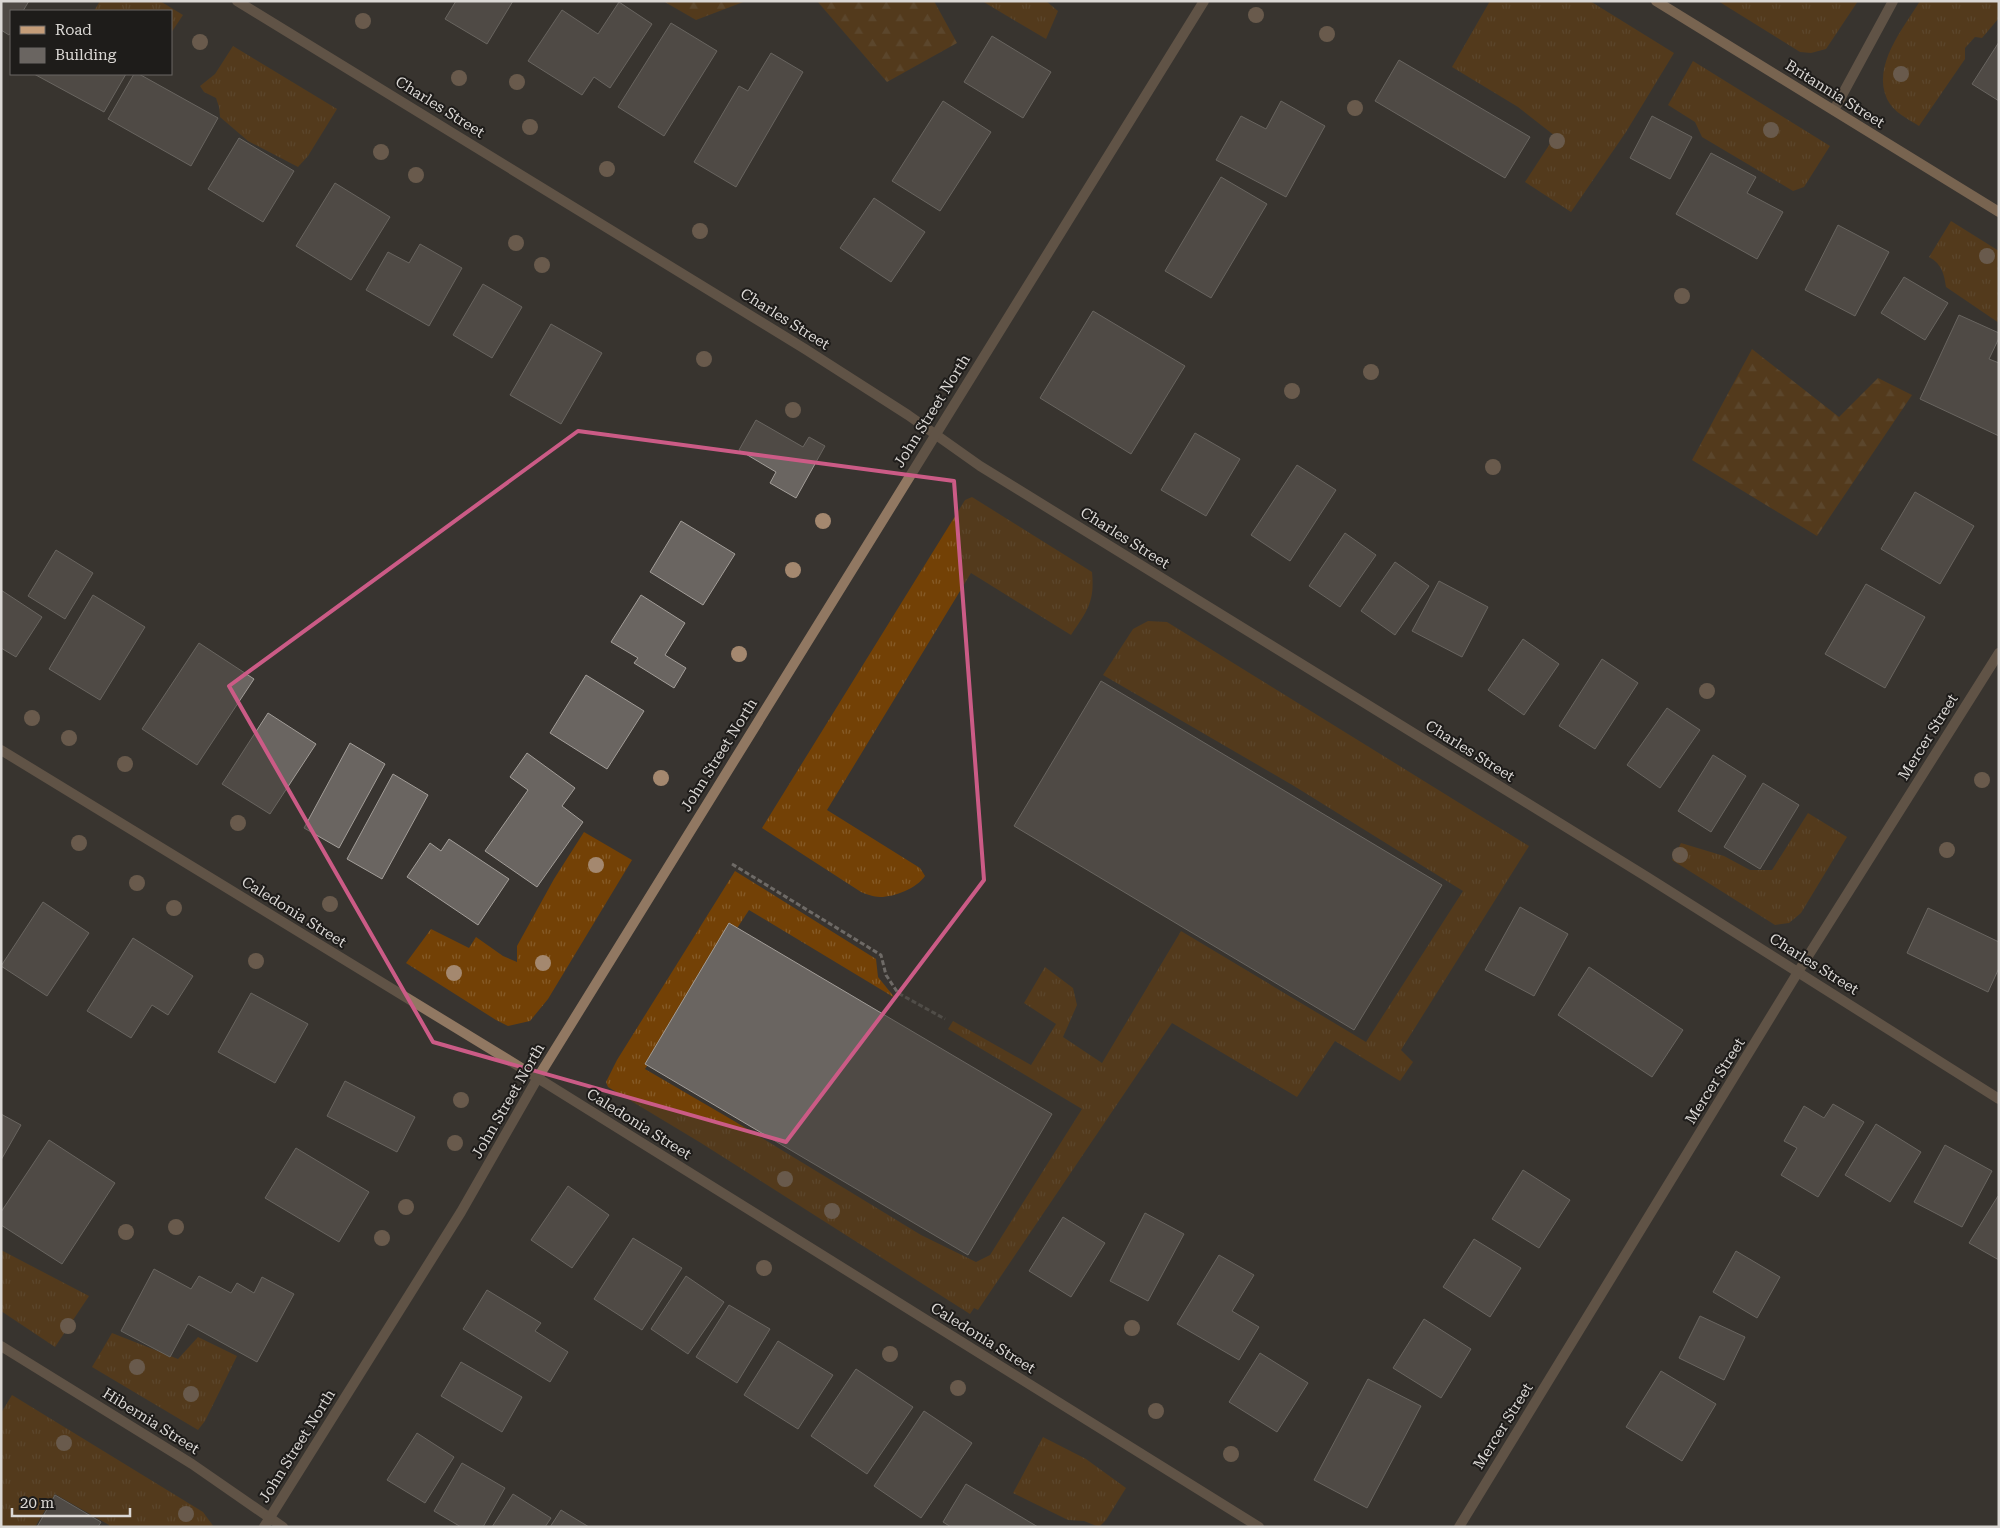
<svg xmlns="http://www.w3.org/2000/svg" width="2000" height="1528" viewBox="0 0 2000 1528" font-family="'Roboto Serif',serif">
<defs>
<pattern id="grass-tufts" width="24" height="20" patternUnits="userSpaceOnUse" patternTransform="scale(1.25)"><rect width="24" height="20" fill="#734106"/><path d="M3 7l-1-3M5 7V3M7 7l1-3M15 17l-1-3M17 17v-4M19 17l1-3" fill="none" stroke="#865c29"/></pattern>
<pattern id="forest-firs" width="22" height="20" patternUnits="userSpaceOnUse" patternTransform="scale(1.25)"><rect width="22" height="20" fill="#734106"/><path d="M5 1l3.5 6h-7zM16 11l3.5 6h-7z" fill="#865c29"/></pattern>
</defs>
<rect width="100%" height="100%" fill="#383430"/>
<!-- grass -->
<g fill="url(#grass-tufts)">
<path d="M100 1H160L183 15 171 33V11H94Z"/>
<path d="M982 1H1046L1058 11 1046 39Z"/>
<path d="M1490 1H1590L1674 53 1626 132 1571 212 1525 182 1555 136 1518 107 1452 67Z"/>
<path d="M1718 1H1858L1826 49 1811 53 1800 52Z"/>
<path d="M1920 1H1999V18L1982 38 1975 37 1965 48V59L1919 126C1908 119 1893 112 1887 99 1872 65 1903 29 1920 1Z"/>
<path d="M233 46 337 109 308 156 298 167 248 141 220 117 219 107 216 98 204 92 200 86 215 74Z"/>
<path d="M1693 61 1830 146 1804 187 1793 191 1702 137 1695 122 1668 105Z"/>
<path d="M1951 221 1999 251V323L1946 287C1944 274 1942 264 1929 257Z"/>
<path d="M972 497 1092 572C1095 602 1087 611 1071 635L971 573 827 810 920 868 925 876C917 888 895 897 880 897 874 897 866 894 861 892L762 828 965 500Z"/>
<path d="M1148 621 1167 622 1529 846 1401 1050 1413 1062 1400 1081 1335 1041 1297 1097 1172 1023 978 1310 974 1308 970 1314 701 1143 608 1087 606 1082 617 1060 735 871 876 959 878 977 895 998 749 910 645 1069 734 1121 921 1235 976 1262 990 1255 1082 1109 948 1029 953 1021 1031 1065 1056 1024 1024 1003 1045 967 1073 988 1077 1005 1063 1037 1102 1063 1181 931 1366 1042 1463 891 1294 786 1103 675 1133 629Z"/>
<path d="M1808 813 1847 837 1801 913 1789 923 1775 925 1672 860 1681 843 1724 856 1750 870H1772Z"/>
<path d="M584 832 632 860 548 999 530 1021 508 1026 496 1020 406 963 431 929 469 948 476 937 503 956 517 962V946L554 879Z"/>
<path d="M1 1250 89 1296 55 1347 1 1311Z"/>
<path d="M112 1333 178 1359 198 1337 237 1356 205 1421 198 1430 92 1367Z"/>
<path d="M12 1395 203 1512 214 1527H109V1525L55 1494 35 1527H1V1413Z"/>
<path d="M1043 1437 1086 1459 1126 1488 1106 1520 1099 1527 1084 1521 1068 1520 1013 1493Z"/>
</g>
<!-- forest -->
<g fill="url(#forest-firs)">
<path d="M663 1H746L696 20Z"/>
<path d="M817 1H934L957 43 887 82Z"/>
<path d="M1752 349 1839 417 1878 378 1912 395 1817 536 1692 460Z"/>
</g>
<!-- building -->
<g fill="#6a6561" stroke="#a39e99">
<path d="M1 1H29L23 11H11V32L9 35 1 30Z"/>
<path d="M456 1H513L487 44 445 19Z"/>
<path d="M619 2 652 24 610 88 594 77 582 95 528 61 562 10 598 34Z"/>
<path d="M671 23 717 51 664 136 618 107Z"/>
<path d="M992 36 1051 72 1023 118 964 82Z"/>
<path d="M1999 42V101L1972 84Z"/>
<path d="M771 53 803 72 736 187 694 162 739 86 748 91Z"/>
<path d="M1399 60 1530 137 1505 178 1375 101Z"/>
<path d="M34 74H126L104 112Z"/>
<path d="M134 74H139L218 118 191 166 108 119Z"/>
<path d="M943 101 991 132 940 211 892 181Z"/>
<path d="M1281 101 1325 126 1286 197 1216 160 1241 116 1266 129Z"/>
<path d="M1652 116 1692 137 1670 179 1630 158Z"/>
<path d="M239 138 294 171 263 222 208 189Z"/>
<path d="M1711 153 1756 177 1747 193 1783 212 1757 259 1676 214Z"/>
<path d="M1221 177 1267 204 1211 298 1165 271Z"/>
<path d="M335 183 390 217 351 280 296 246Z"/>
<path d="M874 198 925 232 891 282 840 248Z"/>
<path d="M1838 225 1889 252 1855 316 1805 290Z"/>
<path d="M420 244 462 268 429 326 366 290 388 252 409 263Z"/>
<path d="M1904 277 1948 303 1925 340 1881 313Z"/>
<path d="M483 284 522 307 492 358 453 335Z"/>
<path d="M1093 311 1185 366 1131 454 1040 398Z"/>
<path d="M1959 315 1999 333V338L1989 359 1999 363V436L1920 399Z"/>
<path d="M551 324 602 353 561 424 510 395Z"/>
<path d="M756 420 803 447 809 437 825 446 796 498 770 483 776 472 739 450Z"/>
<path d="M1195 433 1240 459 1206 516 1161 490Z"/>
<path d="M1297 465 1336 490 1290 561 1251 535Z"/>
<path d="M1915 492 1974 526 1940 584 1881 549Z"/>
<path d="M681 521 735 554 703 605 650 572Z"/>
<path d="M1345 533 1376 555 1340 607 1309 586Z"/>
<path d="M56 550 93 573 65 619 28 596Z"/>
<path d="M1395 562 1429 586 1395 635 1361 611Z"/>
<path d="M1439 581 1488 607 1462 657 1412 631Z"/>
<path d="M1866 584 1925 617 1885 688 1825 654Z"/>
<path d="M1 590 42 617 16 657 1 648Z"/>
<path d="M93 595 145 627 100 700 49 669Z"/>
<path d="M641 595 685 623 665 655 686 668 674 688 634 663 638 658 611 642Z"/>
<path d="M1523 639 1559 664 1524 715 1488 690Z"/>
<path d="M199 643 254 679 197 765 142 729Z"/>
<path d="M1602 659 1638 683 1595 749 1559 726Z"/>
<path d="M586 675 644 711 607 769 550 733Z"/>
<path d="M1101 681 1442 885 1354 1030 1014 826Z"/>
<path d="M1667 708 1700 730 1660 788 1627 765Z"/>
<path d="M268 713 316 744 270 814 222 784Z"/>
<path d="M350 743 385 764 339 848 304 828Z"/>
<path d="M527 753 575 788 562 806 583 822 537 887 485 851 528 790 510 777Z"/>
<path d="M1713 755 1746 776 1711 832 1678 811Z"/>
<path d="M393 774 428 795 382 879 347 859Z"/>
<path d="M1763 783 1799 805 1760 869 1724 847Z"/>
<path d="M449 839 509 879 478 925 407 877 430 843 441 851Z"/>
<path d="M43 902 89 933 47 996 1 966Z"/>
<path d="M1520 907 1568 934 1534 996 1485 970Z"/>
<path d="M1928 908 1999 942V968L1988 992 1907 953Z"/>
<path d="M729 923 1052 1114 968 1255 645 1064Z"/>
<path d="M133 938 193 976 168 1015 152 1005 131 1038 87 1011Z"/>
<path d="M1589 967 1683 1030 1652 1077 1558 1015Z"/>
<path d="M251 993 308 1024 275 1083 218 1052Z"/>
<path d="M345 1081 415 1117 397 1152 327 1116Z"/>
<path d="M1833 1104 1864 1122 1818 1197 1781 1175 1797 1148 1784 1141 1804 1106 1824 1118Z"/>
<path d="M1 1114 21 1125 1 1160Z"/>
<path d="M1876 1124 1921 1152 1890 1202 1845 1175Z"/>
<path d="M49 1140 115 1183 62 1264 1 1225V1212Z"/>
<path d="M1945 1145 1992 1171 1962 1227 1914 1202Z"/>
<path d="M296 1148 369 1192 339 1242 265 1198Z"/>
<path d="M1523 1170 1570 1200 1539 1248 1492 1219Z"/>
<path d="M568 1186 609 1215 572 1268 531 1240Z"/>
<path d="M1998 1196H1999V1260L1969 1243Z"/>
<path d="M1145 1213 1184 1234 1148 1301 1110 1281Z"/>
<path d="M1063 1217 1105 1243 1071 1297 1029 1271Z"/>
<path d="M633 1238 682 1268 642 1330 594 1299Z"/>
<path d="M1474 1239 1521 1268 1490 1317 1443 1287Z"/>
<path d="M1736 1251 1780 1277 1757 1318 1713 1292Z"/>
<path d="M1219 1255 1254 1275 1232 1311 1259 1327 1239 1360 1177 1324Z"/>
<path d="M154 1269 191 1289 199 1276 231 1293 237 1283 254 1293 262 1277 294 1294 257 1362 188 1324 170 1357 121 1331Z"/>
<path d="M686 1276 724 1302 688 1354 651 1329Z"/>
<path d="M487 1290 541 1323 535 1331 568 1352 550 1382 463 1329Z"/>
<path d="M729 1305 770 1329 737 1383 696 1357Z"/>
<path d="M1700 1316 1745 1337 1724 1380 1679 1358Z"/>
<path d="M1424 1319 1471 1349 1441 1398 1393 1368Z"/>
<path d="M778 1341 833 1375 798 1429 744 1395Z"/>
<path d="M1260 1353 1308 1383 1277 1432 1229 1402Z"/>
<path d="M461 1362 522 1397 502 1432 441 1396Z"/>
<path d="M856 1369 913 1407 867 1474 811 1436Z"/>
<path d="M1661 1371 1716 1404 1682 1461 1626 1427Z"/>
<path d="M1368 1379 1421 1406 1367 1508 1314 1480Z"/>
<path d="M924 1411 972 1443 921 1518 874 1486Z"/>
<path d="M417 1433 454 1457 425 1503 387 1480Z"/>
<path d="M462 1463 505 1488 483 1527H461L434 1511Z"/>
<path d="M966 1484 1038 1527H951L943 1522Z"/>
<path d="M513 1494 551 1518 545 1527H492Z"/>
<path d="M55 1495 101 1522 98 1527H37Z"/>
<path d="M561 1510 589 1527H550Z"/>
</g>
<g fill="none" stroke-linecap="round" stroke-linejoin="round">
<!-- path -->
<path stroke="#6e6a66" stroke-width="3" stroke-dasharray="5 2.5" stroke-linecap="butt" d="M732 864 881 955 886 975 898 993 945 1019"/>
<!-- street -->
<g stroke="#917862" stroke-width="10">
<path d="M237 1 805 349 908 415 980 466 1647 877 1999 1099"/>
<path d="M1834 110 1893 1"/>
<path d="M1 750 507 1059 1259 1527"/>
<path d="M1 1346 192 1464 283 1527"/>
<path d="M264 1527 461 1212 537 1079 1204 1"/>
<path d="M1459 1527 1798 972 1999 653"/>
</g>
<!-- secondary -->
<path stroke="#c59d79" stroke-width="10" d="M1656 1 1999 212"/>
</g>
<!-- trees -->
<g fill="#a4886f">
<circle cx="1256" cy="15" r="8"/>
<circle cx="363" cy="21" r="8"/>
<circle cx="1327" cy="34" r="8"/>
<circle cx="200" cy="42" r="8"/>
<circle cx="1901" cy="74" r="8"/>
<circle cx="459" cy="78" r="8"/>
<circle cx="517" cy="82" r="8"/>
<circle cx="1355" cy="108" r="8"/>
<circle cx="530" cy="127" r="8"/>
<circle cx="1771" cy="130" r="8"/>
<circle cx="1557" cy="141" r="8"/>
<circle cx="381" cy="152" r="8"/>
<circle cx="607" cy="169" r="8"/>
<circle cx="416" cy="175" r="8"/>
<circle cx="700" cy="231" r="8"/>
<circle cx="516" cy="243" r="8"/>
<circle cx="1987" cy="256" r="8"/>
<circle cx="542" cy="265" r="8"/>
<circle cx="1682" cy="296" r="8"/>
<circle cx="704" cy="359" r="8"/>
<circle cx="1371" cy="372" r="8"/>
<circle cx="1292" cy="391" r="8"/>
<circle cx="793" cy="410" r="8"/>
<circle cx="1493" cy="467" r="8"/>
<circle cx="823" cy="521" r="8"/>
<circle cx="793" cy="570" r="8"/>
<circle cx="739" cy="654" r="8"/>
<circle cx="1707" cy="691" r="8"/>
<circle cx="32" cy="718" r="8"/>
<circle cx="69" cy="738" r="8"/>
<circle cx="125" cy="764" r="8"/>
<circle cx="661" cy="778" r="8"/>
<circle cx="1982" cy="780" r="8"/>
<circle cx="238" cy="823" r="8"/>
<circle cx="79" cy="843" r="8"/>
<circle cx="1947" cy="850" r="8"/>
<circle cx="1680" cy="855" r="8"/>
<circle cx="596" cy="865" r="8"/>
<circle cx="137" cy="883" r="8"/>
<circle cx="330" cy="904" r="8"/>
<circle cx="174" cy="908" r="8"/>
<circle cx="256" cy="961" r="8"/>
<circle cx="543" cy="963" r="8"/>
<circle cx="454" cy="973" r="8"/>
<circle cx="461" cy="1100" r="8"/>
<circle cx="455" cy="1143" r="8"/>
<circle cx="785" cy="1179" r="8"/>
<circle cx="406" cy="1207" r="8"/>
<circle cx="832" cy="1211" r="8"/>
<circle cx="176" cy="1227" r="8"/>
<circle cx="126" cy="1232" r="8"/>
<circle cx="382" cy="1238" r="8"/>
<circle cx="764" cy="1268" r="8"/>
<circle cx="68" cy="1326" r="8"/>
<circle cx="1132" cy="1328" r="8"/>
<circle cx="890" cy="1354" r="8"/>
<circle cx="137" cy="1367" r="8"/>
<circle cx="958" cy="1388" r="8"/>
<circle cx="191" cy="1394" r="8"/>
<circle cx="1156" cy="1411" r="8"/>
<circle cx="64" cy="1443" r="8"/>
<circle cx="1231" cy="1454" r="8"/>
<circle cx="186" cy="1514" r="8"/>
</g>
<!-- marked area -->
<path d="M0 0H2000V1528H0ZM578 431 954 481 984 880 786 1142 433 1042 229 686Z" fill="#383430" fill-opacity=".55" fill-rule="evenodd"/>
<path fill="none" stroke="#cb5b86" stroke-width="4" stroke-linejoin="round" d="M578 431 954 481 984 880 786 1142 433 1042 229 686Z"/>
<g text-anchor="middle" dominant-baseline="central" stroke-width="4" stroke-linejoin="round" paint-order="stroke">
<!-- street labels -->
<g font-size="15" fill="#dbd8d5" stroke="#1e1c1a">
<text transform="translate(1835 94) rotate(32)">Britannia Street</text>
<text transform="translate(440 107) rotate(32)">Charles Street</text>
<text transform="translate(785 319) rotate(32)">Charles Street</text>
<text transform="translate(932 411) rotate(-58)">John Street North</text>
<text transform="translate(1125 538) rotate(32)">Charles Street</text>
<text transform="translate(1928 737) rotate(-58)">Mercer Street</text>
<text transform="translate(1470 751) rotate(32)">Charles Street</text>
<text transform="translate(719 755) rotate(-58)">John Street North</text>
<text transform="translate(294 912) rotate(32)">Caledonia Street</text>
<text transform="translate(1814 964) rotate(32)">Charles Street</text>
<text transform="translate(1715 1081) rotate(-58)">Mercer Street</text>
<text transform="translate(508 1101) rotate(-60)">John Street North</text>
<text transform="translate(639 1124) rotate(32)">Caledonia Street</text>
<text transform="translate(983 1338) rotate(32)">Caledonia Street</text>
<text transform="translate(151 1421) rotate(32)">Hibernia Street</text>
<text transform="translate(1503 1426) rotate(-58)">Mercer Street</text>
<text transform="translate(297 1446) rotate(-58)">John Street North</text>
</g>
</g>
<!-- border -->
<rect width="2000" height="1528" fill="none" stroke="#dbd8d5" stroke-width="5"/>
<!-- legend -->
<rect x="10" y="10" width="162" height="65" fill="#1e1c1a" stroke="#6a6765"/>
<rect x="20" y="26" width="25" height="8" fill="#c59d79" stroke="#6a6765"/>
<text x="55" y="35" font-size="15" fill="#dbd8d5">Road</text>
<rect x="20" y="48" width="25" height="15" fill="#6a6561" stroke="#6a6765"/>
<text x="55" y="60" font-size="15" fill="#dbd8d5">Building</text>
<!-- scale -->
<path d="M12 1508v8h118v-8" fill="none" stroke="#dbd8d5" stroke-width="2.5"/>
<text x="20" y="1508" font-size="15" fill="#dbd8d5" stroke="#1e1c1a" stroke-width="4" paint-order="stroke">20 m</text>
</svg>
